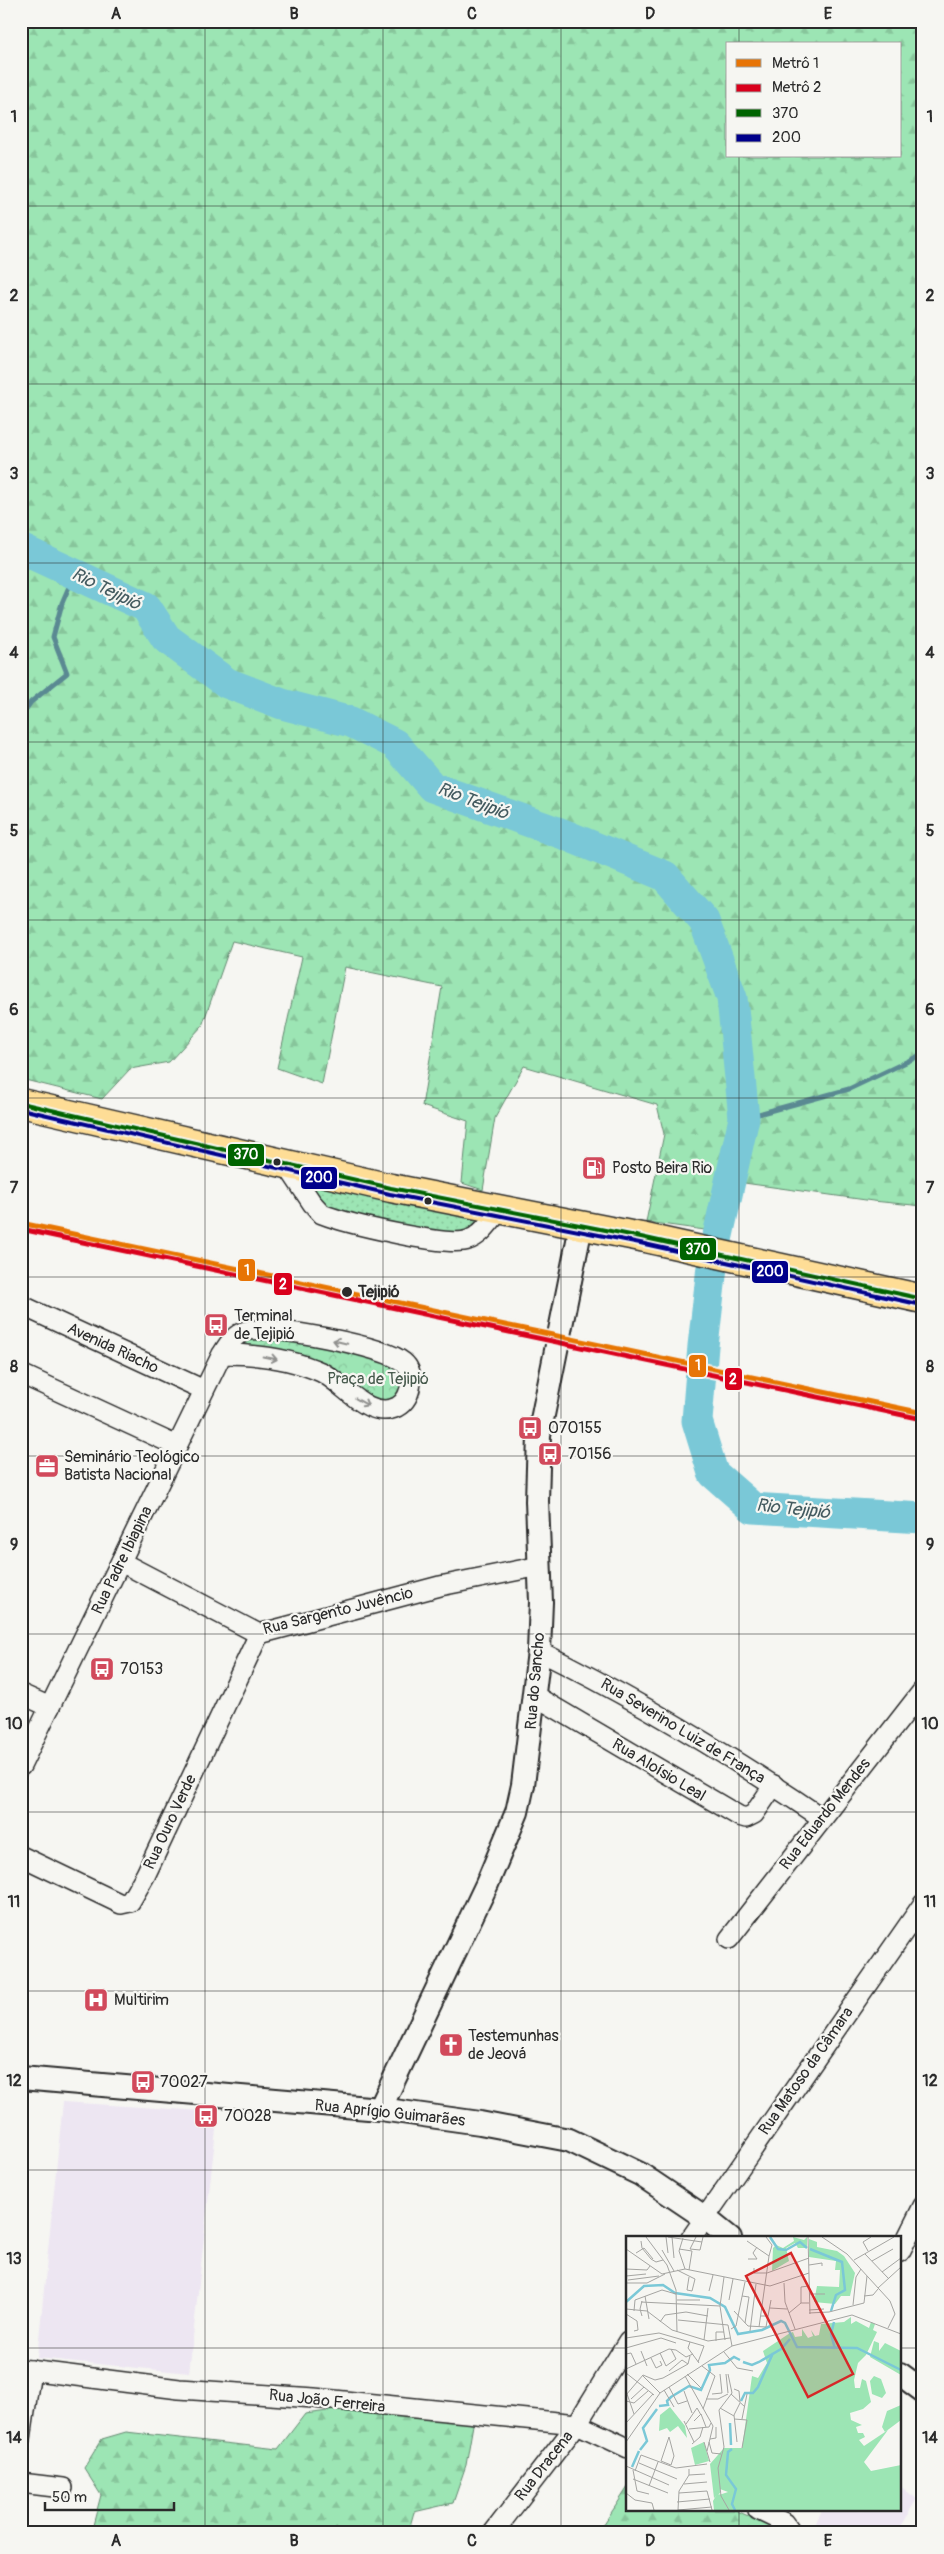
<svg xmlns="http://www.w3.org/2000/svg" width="944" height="2554" viewBox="0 0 944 2554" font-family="Pangolin,sans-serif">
<defs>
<pattern id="grass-dots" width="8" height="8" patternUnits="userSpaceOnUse" patternTransform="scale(1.25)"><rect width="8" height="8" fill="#9ce5b4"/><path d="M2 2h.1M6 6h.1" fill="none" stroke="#87c59b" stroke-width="1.8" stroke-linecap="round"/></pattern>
<pattern id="forest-firs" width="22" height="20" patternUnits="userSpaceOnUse" patternTransform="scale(1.25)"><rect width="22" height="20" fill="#9ce5b4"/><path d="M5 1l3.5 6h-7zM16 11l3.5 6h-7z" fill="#87c59b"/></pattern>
<pattern id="park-crowns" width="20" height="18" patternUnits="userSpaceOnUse" patternTransform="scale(1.25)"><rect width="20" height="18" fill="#9ce5b4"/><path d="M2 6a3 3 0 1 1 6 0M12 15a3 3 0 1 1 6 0" fill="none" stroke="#87c59b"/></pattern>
</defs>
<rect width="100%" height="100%" fill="#f6f6f2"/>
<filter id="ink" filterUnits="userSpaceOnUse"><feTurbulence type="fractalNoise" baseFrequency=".02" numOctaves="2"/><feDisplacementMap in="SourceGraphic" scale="10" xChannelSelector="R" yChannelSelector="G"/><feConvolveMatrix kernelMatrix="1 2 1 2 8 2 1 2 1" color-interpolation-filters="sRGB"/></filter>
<g filter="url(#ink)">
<!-- built -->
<g fill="#ede6f2">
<path d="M63 2102 218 2112 189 2373 37 2358Z"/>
<path d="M900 2486 917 2499 896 2533H811L822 2510H900Z"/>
</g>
<!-- grass -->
<path fill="url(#grass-dots)" stroke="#648870" d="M298 1175 488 1223 445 1241 322 1213Z"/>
<!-- forest -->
<g fill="url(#forest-firs)" stroke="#648870" fill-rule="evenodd">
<path d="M21 21H923V1206L873 1201 737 1182 705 1230 646 1222 664 1134 657 1105 524 1066 495 1118 483 1190 462 1183 468 1121 422 1106 442 987 345 967 322 1084 277 1068 302 957 232 941 202 1026 169 1062 130 1069 102 1099 21 1079ZM728 44H900V156H728Z"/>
<path d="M343 2409 474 2419 466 2465 453 2503 414 2512 408 2533H91L101 2495 84 2468 102 2439 126 2432 278 2449 305 2414Z"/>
<path d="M628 2487V2510H735L777 2529 775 2533H598Z"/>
</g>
<!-- park -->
<path fill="url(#park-crowns)" stroke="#648870" d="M235 1334 389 1350 410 1376 392 1409 320 1373 223 1350Z"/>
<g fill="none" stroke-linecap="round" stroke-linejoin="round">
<!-- stream -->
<g stroke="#5a8992" stroke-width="5">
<path d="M21 716 31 702 67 673 53 637 62 603 75 573"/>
<path d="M744 1118 849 1089 923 1054"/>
</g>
<!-- river -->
<path stroke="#7ac8d7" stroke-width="31" d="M21 549 146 607 166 638 227 683 282 704 351 722 395 744 432 787 563 834 665 876 704 921 732 998 744 1118 713 1258 703 1346 697 1421 713 1473 753 1508 923 1518"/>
<defs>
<g id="minor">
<path d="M286 1164 312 1203 322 1214C345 1223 448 1248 468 1240 482 1236 491 1219 501 1209"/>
<path d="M21 1305 204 1390"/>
<path d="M21 1374 177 1446"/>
<path d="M121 1562 259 1634 440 1586 540 1566"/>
<path d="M539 1651C638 1700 731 1756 822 1818"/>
<path d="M21 1694 50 1707"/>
<path d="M535 1696 739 1816 746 1818 754 1814 774 1785"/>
<path d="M21 1766 222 1354C228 1345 234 1334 246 1331 269 1324 384 1346 403 1362 409 1367 412 1375 411 1382 410 1393 406 1402 397 1407 368 1421 344 1383 321 1372 290 1358 256 1354 222 1354"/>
<path d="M21 1856 121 1904 130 1902 146 1874 259 1634"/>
<path d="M729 1939 923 1690"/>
<path d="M691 2238 923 1904"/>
<path d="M900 2252 923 2206"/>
<path d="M21 2369 179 2389 314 2398 577 2424 628 2448"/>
<path d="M21 2439 31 2370"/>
<path d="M21 2483 63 2488"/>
<path d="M758 2510 785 2523 792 2533"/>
<path d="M493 2533 577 2424 628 2341"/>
</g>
<g id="tertiary">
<path d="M21 2078 380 2109 480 2123 569 2140 640 2174 704 2217 730 2238"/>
<path d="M380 2109 487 1884 517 1812 523 1785 539 1651 541 1602 537 1501 539 1435 581 1226"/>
<path d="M900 2374 923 2391"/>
</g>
<path id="primary" d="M21 1103 391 1188 641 1237 923 1299"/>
</defs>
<!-- minor casing -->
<use href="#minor" stroke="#2b2b2b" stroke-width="22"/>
<!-- tertiary casing -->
<use href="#tertiary" stroke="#2b2b2b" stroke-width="26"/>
<!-- primary casing -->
<use href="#primary" stroke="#2b2b2b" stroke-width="31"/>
<!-- minor -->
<use href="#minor" stroke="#f6f6f2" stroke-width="19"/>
<!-- tertiary -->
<use href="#tertiary" stroke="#f6f6f2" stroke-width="22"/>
<!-- primary -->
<use href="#primary" stroke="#fedd96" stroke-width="28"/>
<defs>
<path id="bus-1" d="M21 1103 391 1188 641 1237 923 1299"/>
<path id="bus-2" d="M21 1109 390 1194 640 1243 922 1305"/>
</defs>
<!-- bus-1 casing -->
<use href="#bus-1" stroke="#f6f6f2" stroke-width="8"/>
<!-- bus-2 casing -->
<use href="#bus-2" stroke="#f6f6f2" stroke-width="8"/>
<!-- bus-1 -->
<use href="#bus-1" stroke="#006400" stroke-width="4"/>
<!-- bus-2 -->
<use href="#bus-2" stroke="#00008b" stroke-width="4"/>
<defs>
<path id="metro-1" d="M21 1223 923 1413"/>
<path id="metro-2" d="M21 1229 922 1419"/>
</defs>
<!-- metro-1 casing -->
<use href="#metro-1" stroke="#f6f6f2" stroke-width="9"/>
<!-- metro-2 casing -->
<use href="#metro-2" stroke="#f6f6f2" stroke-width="9"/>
<!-- metro-1 -->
<use href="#metro-1" stroke="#e77405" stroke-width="5"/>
<!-- metro-2 -->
<use href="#metro-2" stroke="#d9001c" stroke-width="5"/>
</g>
<!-- one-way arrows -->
<defs><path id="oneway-shaft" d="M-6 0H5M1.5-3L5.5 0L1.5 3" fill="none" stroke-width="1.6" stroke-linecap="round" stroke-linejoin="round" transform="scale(1.25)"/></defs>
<g stroke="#90908e">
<use href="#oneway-shaft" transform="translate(340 1342) rotate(-167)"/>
<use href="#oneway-shaft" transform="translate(270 1358) rotate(11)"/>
<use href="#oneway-shaft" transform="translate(362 1402) rotate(29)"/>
</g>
</g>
<!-- grid -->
<path fill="none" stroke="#2b2b2b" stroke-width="1" stroke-opacity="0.55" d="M205 21V2533M383 21V2533M561 21V2533M739 21V44M739 156V2238M21 206H923M21 384H923M21 563H923M21 742H923M21 920H923M21 1098H923M21 1277H923M21 1456H923M21 1634H923M21 1812H923M21 1991H923M21 2170H923M21 2348H628M900 2348H923M739 2510V2533"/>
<!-- icons -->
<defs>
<symbol id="fuel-square" viewBox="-11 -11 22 22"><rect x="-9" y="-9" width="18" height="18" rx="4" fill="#d1495b" stroke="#f6f6f2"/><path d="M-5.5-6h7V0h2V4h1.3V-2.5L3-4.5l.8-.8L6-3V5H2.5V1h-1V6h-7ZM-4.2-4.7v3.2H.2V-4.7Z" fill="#fff"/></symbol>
<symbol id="bus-square" viewBox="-11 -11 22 22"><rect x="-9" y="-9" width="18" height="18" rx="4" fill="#d1495b" stroke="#f6f6f2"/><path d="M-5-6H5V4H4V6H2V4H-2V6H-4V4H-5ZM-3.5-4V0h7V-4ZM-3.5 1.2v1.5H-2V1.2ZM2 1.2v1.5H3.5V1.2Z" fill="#fff"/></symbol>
<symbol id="office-square" viewBox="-11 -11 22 22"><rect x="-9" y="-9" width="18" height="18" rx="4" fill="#d1495b" stroke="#f6f6f2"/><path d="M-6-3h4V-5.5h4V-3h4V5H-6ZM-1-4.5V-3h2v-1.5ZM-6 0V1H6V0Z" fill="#fff"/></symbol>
<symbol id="hospital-square" viewBox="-11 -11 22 22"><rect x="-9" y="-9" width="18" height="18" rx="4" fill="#d1495b" stroke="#f6f6f2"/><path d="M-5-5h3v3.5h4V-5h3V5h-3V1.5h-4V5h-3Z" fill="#fff"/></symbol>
<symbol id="church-square" viewBox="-11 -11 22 22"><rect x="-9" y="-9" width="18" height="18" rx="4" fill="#d1495b" stroke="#f6f6f2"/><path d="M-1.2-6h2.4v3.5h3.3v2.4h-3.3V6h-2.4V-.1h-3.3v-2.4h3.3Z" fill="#fff"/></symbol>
</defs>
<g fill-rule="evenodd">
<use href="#fuel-square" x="580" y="1154" width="28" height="28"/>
<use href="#bus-square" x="202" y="1311" width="28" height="28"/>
<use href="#bus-square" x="516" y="1414" width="28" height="28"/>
<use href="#bus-square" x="536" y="1440" width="28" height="28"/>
<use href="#office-square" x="33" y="1452" width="28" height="28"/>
<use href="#bus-square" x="88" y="1655" width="28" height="28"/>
<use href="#hospital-square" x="82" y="1986" width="28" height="28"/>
<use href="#church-square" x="437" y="2031" width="28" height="28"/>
<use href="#bus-square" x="129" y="2068" width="28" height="28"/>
<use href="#bus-square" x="192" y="2102" width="28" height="28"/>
</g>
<!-- markers -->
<g fill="#2b2b2b" stroke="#f6f6f2" stroke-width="2">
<circle cx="277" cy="1162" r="4.5"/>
<circle cx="428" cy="1201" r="4.5"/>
<circle cx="347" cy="1292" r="6"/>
</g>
<g text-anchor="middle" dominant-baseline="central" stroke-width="4.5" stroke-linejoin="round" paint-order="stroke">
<!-- poi labels -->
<g font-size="16" fill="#2b2b2b" stroke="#f6f6f2" text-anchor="start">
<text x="612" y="1168">Posto Beira Rio</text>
<text x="234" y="1316">Terminal<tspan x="234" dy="18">de Tejipió</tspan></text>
<text x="548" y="1428">070155</text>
<text x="568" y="1454">70156</text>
<text x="64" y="1457">Seminário Teológico<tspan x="64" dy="18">Batista Nacional</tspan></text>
<text x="120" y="1669">70153</text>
<text x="114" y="2000">Multirim</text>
<text x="468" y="2036">Testemunhas<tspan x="468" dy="18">de Jeová</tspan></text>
<text x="160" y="2082">70027</text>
<text x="224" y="2116">70028</text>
</g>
<!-- stop labels -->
<g font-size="16" font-weight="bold" fill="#2b2b2b" stroke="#f6f6f2" text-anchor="start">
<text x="358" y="1292">Tejipió</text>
</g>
<!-- street labels -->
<g font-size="16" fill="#2b2b2b" stroke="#f6f6f2">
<text transform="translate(113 1348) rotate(25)">Avenida Riacho</text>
<text transform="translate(122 1560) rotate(-64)">Rua Padre Ibiapina</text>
<text transform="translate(338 1611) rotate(-14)">Rua Sargento Juvêncio</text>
<text transform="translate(535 1681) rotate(-85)">Rua do Sancho</text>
<text transform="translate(683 1731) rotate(31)">Rua Severino Luiz de França</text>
<text transform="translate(659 1770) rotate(31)">Rua Aloísio Leal</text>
<text transform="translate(825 1814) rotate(-52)">Rua Eduardo Mendes</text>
<text transform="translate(170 1822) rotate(-65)">Rua Ouro Verde</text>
<text transform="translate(806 2071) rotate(-55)">Rua Matoso da Câmara</text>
<text transform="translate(390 2113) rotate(6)">Rua Aprígio Guimarães</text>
<text transform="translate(327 2401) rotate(6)">Rua João Ferreira</text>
<text transform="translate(544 2466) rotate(-52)">Rua Dracena</text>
</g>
<!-- park labels -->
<g font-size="16" fill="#475a4d" stroke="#f6f6f2">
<text x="378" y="1379">Praça de Tejipió</text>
</g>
<!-- water labels -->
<g font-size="18" font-style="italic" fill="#435a5f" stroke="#f6f6f2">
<text transform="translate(106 589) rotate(26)">Rio Tejipió</text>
<text transform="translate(473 801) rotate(21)">Rio Tejipió</text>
<text transform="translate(793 1509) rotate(6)">Rio Tejipió</text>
</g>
</g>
<!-- overview -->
<g transform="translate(626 2236)">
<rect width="275" height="275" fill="#f6f6f2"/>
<path d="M275 169V184L259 196 256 191 261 175ZM91 258 102 260 108 274H88L87 265Z" fill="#9ce5b4"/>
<path d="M167 1 178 4 181 1V12H172L169 7 160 12 163 25 146 35 147 12 150 9 157 12 168 5ZM183 3 191 6V11L211 15 218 20 229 37 224 60H215L209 68 188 66 191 50 213 51 214 34H209L210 25 183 21ZM225 81V88L230 85 243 92 245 86 249 88 247 94 251 96 240 119 232 127 228 144 229 152H234L236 143 240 145 245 166 237 173 224 177 225 184 236 189 230 191 232 197H237L239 201 233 204 238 210 262 194 238 226 245 235 275 229V274H102L93 259 102 256 94 253V257L88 262 84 228 98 212H116L126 140 132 142 141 127 137 115 164 97 167 96 169 101 176 100V93L182 102 187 100 185 94 189 100 193 99 195 88 218 86ZM248 105 253 107V115L259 107 275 115V139L244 121ZM44 171 59 190 61 202 52 190 44 196 41 192 33 195 34 179Z" fill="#9ce5b4"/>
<path d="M78 206 83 225 69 229 65 212Z" fill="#9ce5b4"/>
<path d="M248 140 255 143 260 157 256 162 246 158 244 145Z" fill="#9ce5b4"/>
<path fill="none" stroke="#7ac8d7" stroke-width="2.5" d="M144 1 152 13 160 14 174 6 181 12M184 13 216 26 219 54 210 59 205 75M0 66 18 50 37 49 49 57 84 62 99 71 112 98 136 94 155 85 159 87 171 111 231 112 275 134M208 86 205 98 209 113M117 126 126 129 133 126 155 113 164 103M115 165 119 157H127L132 151 147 117M33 170 42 169 41 165 45 161 63 150 75 154 84 134 83 129 99 127 108 121 114 124M104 187 105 209M106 213 102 216 100 239 110 253 106 268 109 274M14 214 21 205 17 192 31 173M6 231 13 215"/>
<path fill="none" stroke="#a5a5a2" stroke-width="1" d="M20 1 41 29 50 54 51 96M40 1 42 17M42 1 76 6M46 1 48 22M70 1 64 13 74 14 77 1M140 1 146 9 143 20M182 1 184 78M196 1 221 18 264 65 269 78 262 92M57 2 53 15 59 33M15 5 16 12 25 23 30 26 37 24M121 5 143 20 133 91M0 13 36 38 59 33 144 50 183 37M53 13 66 15 63 34M36 14 48 35M242 15 237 6 245 1M10 17 18 12 27 23M239 18 263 43M122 23H131L127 17 131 11M228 24 268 1M246 25 267 13M183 29 196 27V30M128 32V37H141L183 22M0 33 21 34 24 30M51 34 69 43 66 55 61 54 63 41M256 36 275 22M0 40 20 38M98 41 94 70 99 104M2 44 33 40M0 47H21L39 38M158 47 159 66 169 93M252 52 275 31M83 55 87 39M183 58H199M19 60 23 83M116 60 123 61 119 87M238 60 247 59 252 53M51 64H74M103 64 107 43M16 65 14 73 16 80M15 66 94 70M175 67V51L183 50M227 69 230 41 235 33M144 72 161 73M0 73 21 75 46 94 82 105 104 102M183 74 198 73M8 75 9 64 36 54 50 58M108 75 122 90 140 91 142 80H135M163 77 175 67H183M183 77 203 76 238 67 241 40M0 78 11 85 12 94 8 95M142 80 145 64M52 84 102 89 106 110M34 86 39 79 60 76 82 80M105 93 110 90 119 46M124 95 130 48M0 102 33 97 78 110 72 126M78 104 82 72M90 105V96H98M64 106 62 112 73 127M0 112 35 102 50 107M15 115 21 130M98 116 111 132 127 135M34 117 40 130 50 123 45 113M0 118 5 117 10 128M25 122 30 132 36 129 34 125M76 130 89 140M0 133 43 113 50 114 60 121 67 118M43 135 56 124 62 128M0 137 28 159M61 138 75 152M100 138 102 157M102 138 106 157 93 174 98 211 92 232 95 260 103 274M16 139 34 157M59 140 87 190 81 215M43 151 52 168 61 165M108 153 113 155 114 166M38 154 48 171M0 155 8 178M58 155 66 177M86 158 96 157 94 138M105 158 119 171M0 159 17 139 29 144 37 142 62 128 64 120M5 163 18 151M80 163H92L102 158M0 165 8 167 22 155M94 172 108 180M77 173 89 140M108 183 121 184 116 212M116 183 121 158M58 185 68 206M68 185 75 178 80 191M0 187 27 158M60 188 71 172 75 179M63 193 83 191 85 187M43 201 48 220 45 229 35 225ZM84 203 90 202V191M0 206 34 157 106 110 226 79 275 98M78 206 84 226M83 206 86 217 95 218M111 206 108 179 114 167M66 208 74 201 77 191M13 227 51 243M0 230 43 249M7 234 11 255 23 258M9 235 15 219 50 232 81 228M63 239 79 238M7 243 42 257M58 248 81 246M23 250 32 226M0 257 9 264 26 267 28 274M53 257 81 255 86 274M51 266 84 263M52 274 53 255 63 239V233M52 274 86 271"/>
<path fill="#d62828" fill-opacity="0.15" stroke="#d62828" stroke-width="2.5" d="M165 17 227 138 182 161 120 40Z"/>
<rect width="275" height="275" fill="none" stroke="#2b2b2b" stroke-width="2.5"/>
</g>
<g stroke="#f6f6f2" stroke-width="2">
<rect x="227" y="1143" width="38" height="24" rx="5" fill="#006400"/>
<rect x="300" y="1166" width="38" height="24" rx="5" fill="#00008b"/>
<rect x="679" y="1237" width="38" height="24" rx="5" fill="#006400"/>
<rect x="237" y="1258" width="19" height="24" rx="5" fill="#e77405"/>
<rect x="751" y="1260" width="38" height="24" rx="5" fill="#00008b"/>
<rect x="273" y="1272" width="20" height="24" rx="5" fill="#d9001c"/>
<rect x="688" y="1354" width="19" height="24" rx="5" fill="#e77405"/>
<rect x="724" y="1367" width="19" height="24" rx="5" fill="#d9001c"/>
</g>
<g font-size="14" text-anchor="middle" font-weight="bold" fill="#fff">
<text x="246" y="1159">370</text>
<text x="319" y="1182">200</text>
<text x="698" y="1254">370</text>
<text x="247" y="1275">1</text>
<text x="770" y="1276">200</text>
<text x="283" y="1289">2</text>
<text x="698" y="1370">1</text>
<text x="733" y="1384">2</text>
</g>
<!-- margin -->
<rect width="944" height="2554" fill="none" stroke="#f6f6f2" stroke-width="55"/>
<!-- legend -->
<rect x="726" y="42" width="175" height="115" fill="#f6f6f2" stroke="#a5a5a2"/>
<rect x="736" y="59" width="25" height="8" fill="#e77405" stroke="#a5a5a2"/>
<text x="772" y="68" font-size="15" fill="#2b2b2b">Metrô 1</text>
<rect x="736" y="84" width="25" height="8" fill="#d9001c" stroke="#a5a5a2"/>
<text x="772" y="92" font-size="15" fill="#2b2b2b">Metrô 2</text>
<rect x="736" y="109" width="25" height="8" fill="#006400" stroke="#a5a5a2"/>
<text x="772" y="118" font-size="15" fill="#2b2b2b">370</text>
<rect x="736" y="134" width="25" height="8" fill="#00008b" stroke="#a5a5a2"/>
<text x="772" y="142" font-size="15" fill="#2b2b2b">200</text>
<!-- scale -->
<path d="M45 2502v8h129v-8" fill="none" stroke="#2b2b2b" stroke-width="2.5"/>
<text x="52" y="2502" font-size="15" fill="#2b2b2b" stroke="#f6f6f2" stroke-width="4" paint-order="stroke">50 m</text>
<rect x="28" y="28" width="888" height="2498" fill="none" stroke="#2b2b2b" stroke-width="2"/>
<g font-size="16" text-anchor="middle" font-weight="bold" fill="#2b2b2b">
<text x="116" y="19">A</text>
<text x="294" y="19">B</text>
<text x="472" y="19">C</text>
<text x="650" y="19">D</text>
<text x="828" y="19">E</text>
<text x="14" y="122">1</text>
<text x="930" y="122">1</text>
<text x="14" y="301">2</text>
<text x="930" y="301">2</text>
<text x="14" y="479">3</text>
<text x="930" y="479">3</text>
<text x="14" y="658">4</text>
<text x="930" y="658">4</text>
<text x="14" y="836">5</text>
<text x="930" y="836">5</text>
<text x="14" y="1015">6</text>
<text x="930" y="1015">6</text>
<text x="14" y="1193">7</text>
<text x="930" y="1193">7</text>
<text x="14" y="1372">8</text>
<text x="930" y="1372">8</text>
<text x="14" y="1550">9</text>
<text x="930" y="1550">9</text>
<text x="14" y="1729">10</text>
<text x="930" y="1729">10</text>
<text x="14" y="1907">11</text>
<text x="930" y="1907">11</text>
<text x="14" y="2086">12</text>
<text x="930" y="2086">12</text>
<text x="14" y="2264">13</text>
<text x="930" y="2264">13</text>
<text x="14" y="2443">14</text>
<text x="930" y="2443">14</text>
<text x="116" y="2546">A</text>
<text x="294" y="2546">B</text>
<text x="472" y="2546">C</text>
<text x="650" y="2546">D</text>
<text x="828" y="2546">E</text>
</g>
</svg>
